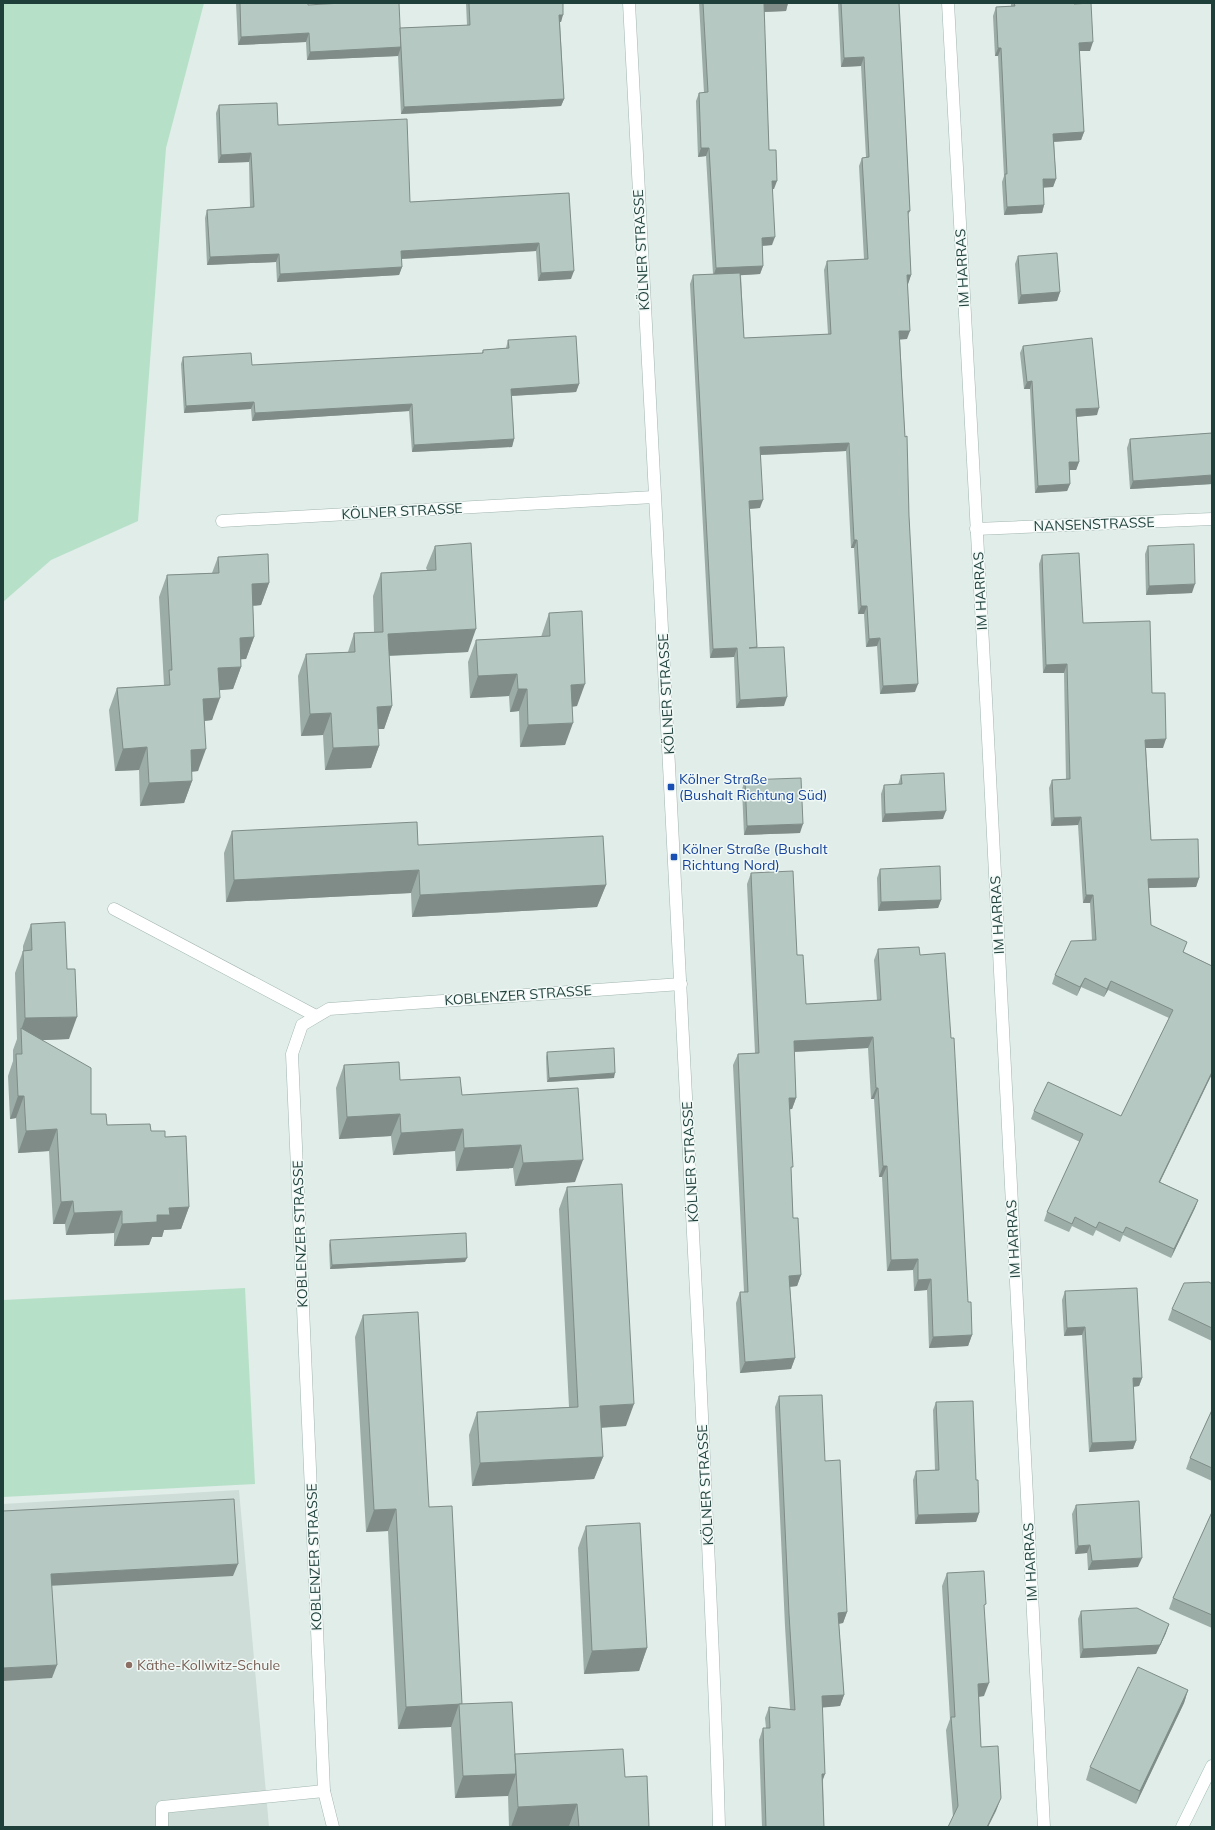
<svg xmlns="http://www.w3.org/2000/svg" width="1215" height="1830" viewBox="0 0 1215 1830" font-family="Mulish,sans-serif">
<rect width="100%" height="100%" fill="#e0ede9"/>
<!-- built -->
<path fill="#ceddd8" d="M239 1490 269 1827H3V1504Z"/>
<!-- green -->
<g fill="#b7e0c8">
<path d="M3 3H204L166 148 138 521 51 560 3 602Z"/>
<path d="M245 1288 255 1484 3 1497V1300Z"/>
</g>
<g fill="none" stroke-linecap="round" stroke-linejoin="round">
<defs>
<g id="lane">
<path d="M114 909 316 1016"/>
<path d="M162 1827V1807L324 1791"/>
</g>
<g id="street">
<path d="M629 3C651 452 679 901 699 1350 706 1509 715 1668 719 1827"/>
<path d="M948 3 986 699 1044 1827"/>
<path d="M222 521 654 497"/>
<path d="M976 529 1212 519"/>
<path d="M333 1827 324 1791 292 1054 302 1025 329 1009 681 984"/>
</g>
<path id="secondary" d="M1182 1827 1212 1766"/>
</defs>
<!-- lane casing -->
<use href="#lane" stroke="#a2b5b1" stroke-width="13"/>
<!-- street casing -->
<use href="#street" stroke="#a2b5b1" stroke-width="13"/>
<!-- secondary casing -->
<use href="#secondary" stroke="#9ebab3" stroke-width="13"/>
<!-- lane -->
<use href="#lane" stroke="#fff" stroke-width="12"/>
<!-- street -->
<use href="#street" stroke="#fff" stroke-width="12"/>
<!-- secondary -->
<use href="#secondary" stroke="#fff" stroke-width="12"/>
</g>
<!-- wall -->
<g fill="#9caca7">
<path d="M236 3H308V5L400 28 467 25 466 3H563L561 22H560L564 99 561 106 401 114 398 55V56L307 60 306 42 238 45Z"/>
<path d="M699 3H788L786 11 764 12 769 150 774 189H772V245L762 246 763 266 760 274 741 275 744 338 828 334 824 270 827 261 864 259 859 166 862 158 866 157 861 66 841 67 838 3H899L910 211 908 215 911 275 908 284 907 339H900L909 516 915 692 880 694 877 646 866 647 864 614H858L854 548H851L846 451 761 455 760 508 750 509 757 648 784 706 736 708 734 657 710 658 690 284 693 275 713 274 706 156 698 157 696 101 699 93H704Z"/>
<path d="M1011 3H1073L1090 51H1079L1084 132 1081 140 1054 142 1056 179 1053 187H1043L1044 205 1042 213 1004 215 1002 182 1004 176 998 56H995L993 16 996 7 1011 6Z"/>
<path d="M219 105 278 125 410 202 569 193 571 279 538 281 536 251 401 259 402 267 399 275 277 282 276 262 207 265 205 218 207 210 250 207 249 162 218 163 216 113Z"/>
<path d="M1018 256 1060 292 1057 301 1018 304 1015 264Z"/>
<path d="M508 340 579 384 576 392 512 396 514 439 512 447 412 452 409 411 252 421 251 409 184 413 181 364 183 357 252 365 482 353 483 350 506 348Z"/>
<path d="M1023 346 1097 415 1076 417 1079 462 1076 470H1069L1070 484 1067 491 1035 493 1030 389H1024L1020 353Z"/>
<path d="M1212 433V484L1130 489 1127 448 1130 439Z"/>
<path d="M435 546 468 652 389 656 392 706 384 729H378L379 746 371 768 325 770 323 735 301 736 298 676 306 654 348 652 354 633 374 632 373 596 381 573 427 570 426 568Z"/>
<path d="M1148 546 1192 593 1146 595 1145 554Z"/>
<path d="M1042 555 1083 623 1152 693 1163 748H1146L1151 840 1199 878 1196 887 1149 888 1151 925 1184 952 1212 966V1074L1160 1182 1198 1200 1195 1208 1171 1258 1123 1235 1120 1242 1096 1230 1093 1236 1072 1226 1069 1232 1044 1221 1047 1212 1080 1142 1031 1119 1034 1111 1121 1116 1169 1018 1108 990 1104 997 1081 987 1077 996 1052 984 1055 975 1092 940 1090 903H1083L1078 825 1051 826 1049 788 1052 780 1066 779 1064 673H1043L1039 564Z"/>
<path d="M218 557 269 583 261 605 253 606 254 637 246 659H241V667L233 689 219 690 212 720 204 721 198 771 192 772V781L184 803 140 806 139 770 115 771 109 710 117 688 164 685 159 597 167 575 212 573Z"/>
<path d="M549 613 577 706 572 707 565 745 520 747 519 711 510 712 509 696 470 698 468 662 476 640 541 637Z"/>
<path d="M901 775 943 819 882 822 881 794 884 785H898Z"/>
<path d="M745 780 800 833 744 835 742 789Z"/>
<path d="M232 831 418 845 606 885 597 907 412 917 411 893 226 902 224 853Z"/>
<path d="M880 869 941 900 938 908 878 911 877 878Z"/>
<path d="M751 873 797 955 806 1004 877 1000 874 960 878 949 920 955 972 1335 968 1346 929 1348 927 1290 914 1291 913 1270 887 1271 882 1177H879L874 1099H871L868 1048 794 1052 796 1098 792 1109H790L791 1172 793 1218 801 1275 797 1286 790 1287 795 1358 791 1369 740 1373 736 1303 740 1292H744L733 1065 738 1054 755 1053 747 884Z"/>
<path d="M31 924 69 1039 42 1040 91 1114 107 1125 151 1131 165 1137 189 1207 181 1229 164 1230 162 1237H152L149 1245 114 1246V1233L66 1235 65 1224H53L49 1151 18 1153 16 1118 10 1119 8 1076 13 1061V1050L17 1039 15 973 23 951V946Z"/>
<path d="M547 1052 614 1078 547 1082 546 1057Z"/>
<path d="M344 1065 400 1080 462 1095 575 1182 515 1186 513 1168 456 1171 455 1151 393 1155 391 1136 339 1139 336 1088Z"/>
<path d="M567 1187 626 1426 601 1428 603 1457 594 1479 472 1486 469 1435 477 1412 569 1407 559 1209Z"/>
<path d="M330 1240 465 1262 330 1269 329 1245Z"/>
<path d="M1212 1284V1341L1168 1320 1172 1309Z"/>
<path d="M1065 1291 1142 1378 1139 1386 1133 1387 1136 1441 1133 1449 1089 1452 1082 1335 1064 1336 1062 1300Z"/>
<path d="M363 1315 429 1507 462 1704 515 1755 625 1777 649 1827H509L508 1795 455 1798 451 1727 398 1729 388 1531 366 1532 355 1337Z"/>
<path d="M779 1396 825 1461 847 1612 843 1623 839 1624 844 1695 840 1706 822 1707 823 1780 824 1827H762L759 1740 763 1728H766L765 1718 769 1707 790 1709 785 1626 775 1407Z"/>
<path d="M936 1402 979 1513 976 1522 915 1524 913 1480 916 1471 935 1470 933 1410Z"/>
<path d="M1212 1410V1481L1186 1469 1190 1458Z"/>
<path d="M1076 1505 1138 1567 1088 1570 1087 1553 1075 1554 1072 1514Z"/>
<path d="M1212 1512V1628L1169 1609 1173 1598Z"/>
<path d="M586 1526 647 1648 639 1671 584 1674 578 1548Z"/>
<path d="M947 1573 984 1610V1696L979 1697 981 1747 996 1811 953 1817 946 1730 950 1719 942 1586Z"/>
<path d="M1081 1611 1166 1633 1156 1654 1080 1658 1078 1619Z"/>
<path d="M1188 1690 1184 1703 1136 1804 1086 1780 1090 1767Z"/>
</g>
<!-- shaded-wall -->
<g fill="#7f8c88">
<path d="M776 3H788L786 11 761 12 764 4Z"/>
<path d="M559 15H563L561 22H556Z"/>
<path d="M309 33 306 42 238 45 241 37Z"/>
<path d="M1093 42 1090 51H1076L1079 43Z"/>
<path d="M401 47 398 56 307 60 310 52Z"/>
<path d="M998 48H1001L998 56H995Z"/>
<path d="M864 57 861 66 841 67 844 58Z"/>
<path d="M564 99 561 106 401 114 404 107Z"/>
<path d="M1084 132 1081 140 1050 142 1053 134Z"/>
<path d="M701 148H709L706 156 698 157Z"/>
<path d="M251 153 249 162 218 163 221 155Z"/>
<path d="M1043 179H1056L1053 187 1040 188Z"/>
<path d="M772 181H777L774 189H769Z"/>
<path d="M1044 205 1042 213 1004 215 1007 207Z"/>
<path d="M775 237 772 245 759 246 762 238Z"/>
<path d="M539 243 536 251 398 259 401 251Z"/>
<path d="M279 254 276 262 207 265 210 257Z"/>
<path d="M763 266 760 274 713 277 716 268Z"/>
<path d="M402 267 399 275 277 282 280 274Z"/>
<path d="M574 271 571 279 538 281 541 273Z"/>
<path d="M907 275H911L908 284Z"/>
<path d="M1060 292 1057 301 1018 304 1021 295Z"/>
<path d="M899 331H910L907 339 896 340Z"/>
<path d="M1032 381 1030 389H1024L1027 382Z"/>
<path d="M579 384 576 392 509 396 511 389Z"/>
<path d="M254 402 251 409 184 413 186 406Z"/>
<path d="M412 404 409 411 252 421 255 413Z"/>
<path d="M1099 408 1097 415 1073 417 1076 409Z"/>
<path d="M514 439 512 447 412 452 414 445Z"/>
<path d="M849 443 846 451 757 455 760 447Z"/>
<path d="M1069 462H1079L1076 470H1066Z"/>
<path d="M1212 475V484L1130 489 1133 481Z"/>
<path d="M1070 484 1067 491 1035 493 1038 486Z"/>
<path d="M763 500 760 508 746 509 749 501Z"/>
<path d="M854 540H857L854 548H851Z"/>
<path d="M269 583 261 605 244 606 252 584Z"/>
<path d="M1195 584 1192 593 1146 595 1149 586Z"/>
<path d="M861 606H867L864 614H858Z"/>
<path d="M476 629 468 652 380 656 388 634Z"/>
<path d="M254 637 246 659 232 660 240 638Z"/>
<path d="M880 638 877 646 866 647 869 639Z"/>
<path d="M737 648 734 657 710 658 713 649Z"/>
<path d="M1067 664 1064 673H1043L1046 665Z"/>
<path d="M241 667 233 689 210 691 218 668Z"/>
<path d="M517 674 509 696 470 698 478 676Z"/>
<path d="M585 684 577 706 563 707 571 685Z"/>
<path d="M918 684 915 692 880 694 883 686Z"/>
<path d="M518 689H527L519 711 510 712Z"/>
<path d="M787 697 784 706 736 708 740 700Z"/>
<path d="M220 698 212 720 195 722 203 699Z"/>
<path d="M392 706 384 729H369L377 707Z"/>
<path d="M331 713 323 735 301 736 310 714Z"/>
<path d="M573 723 565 745 520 747 528 725Z"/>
<path d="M1166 739 1163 748H1142L1145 740Z"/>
<path d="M379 746 371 768 325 770 333 748Z"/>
<path d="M147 747 139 770 115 771 123 749Z"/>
<path d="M206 749 198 771 183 772 191 750Z"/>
<path d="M192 781 184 803 140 806 149 783Z"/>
<path d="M946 811 943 819 882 822 885 814Z"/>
<path d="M1081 817 1078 825 1051 826 1054 818Z"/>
<path d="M803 824 800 833 744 835 747 826Z"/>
<path d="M419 870 411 893 226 902 234 880Z"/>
<path d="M1199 878 1196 887 1145 888 1148 879Z"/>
<path d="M606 885 597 907 412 917 420 895Z"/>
<path d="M1086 895H1093L1090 903H1083Z"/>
<path d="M941 900 938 908 878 911 881 902Z"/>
<path d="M1085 978 1077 996 1080 987Z"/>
<path d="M1111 981 1108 990 1104 997 1107 989Z"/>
<path d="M77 1017 69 1039 22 1041 21 1030 25 1018Z"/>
<path d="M873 1037 868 1048 790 1052 794 1041Z"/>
<path d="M1212 1072V1074L1156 1190 1159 1182Z"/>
<path d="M615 1073 614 1078 547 1082 549 1078Z"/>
<path d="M876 1088H878L874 1099H871Z"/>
<path d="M18 1096H24L16 1118 10 1119Z"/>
<path d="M789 1098H796L792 1109 785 1110Z"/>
<path d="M400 1114 391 1136 339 1139 347 1117Z"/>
<path d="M57 1129 49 1151 18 1153 26 1131Z"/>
<path d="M463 1129 455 1151 393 1155 401 1133Z"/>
<path d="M521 1145 513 1168 456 1171 464 1148Z"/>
<path d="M583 1160 575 1182 515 1186 523 1163Z"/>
<path d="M883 1166H887L882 1177H879Z"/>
<path d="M1198 1200 1195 1208 1171 1258 1174 1249Z"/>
<path d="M73 1201 65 1224H53L61 1202Z"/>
<path d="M189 1207 181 1229 164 1230 162 1237H152L149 1245 114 1246 122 1224 157 1215 169 1208Z"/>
<path d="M122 1211 114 1233 66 1235 74 1213Z"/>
<path d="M467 1258 465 1262 330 1269 332 1265Z"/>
<path d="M918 1259 913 1270 887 1271 891 1260Z"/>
<path d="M801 1275 797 1286 785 1287 789 1276Z"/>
<path d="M931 1279 927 1290 914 1291 918 1280Z"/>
<path d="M1085 1327 1082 1335 1064 1336 1067 1328Z"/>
<path d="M972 1335 968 1346 929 1348 933 1337Z"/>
<path d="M795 1358 791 1369 740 1373 745 1362Z"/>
<path d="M1133 1378H1142L1139 1386 1130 1387Z"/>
<path d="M634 1404 626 1426 592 1428 600 1406Z"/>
<path d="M1136 1441 1133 1449 1089 1452 1092 1443Z"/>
<path d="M603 1457 594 1479 472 1486 480 1463Z"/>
<path d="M396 1509 388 1531 366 1532 374 1510Z"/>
<path d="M979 1513 976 1522 915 1524 918 1515Z"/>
<path d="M1090 1545 1087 1553 1075 1554 1078 1546Z"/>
<path d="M1142 1558 1138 1567 1088 1570 1092 1561Z"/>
<path d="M238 1564 233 1576 47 1586 51 1574Z"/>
<path d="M847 1612 843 1623 834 1624 838 1613Z"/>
<path d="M1169 1624 1166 1633 1156 1654 1080 1658 1083 1649Z"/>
<path d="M647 1648 639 1671 584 1674 592 1651Z"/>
<path d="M57 1665 52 1678 3 1681V1668Z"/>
<path d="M989 1683 984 1696 973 1697 978 1684Z"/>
<path d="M1188 1690 1184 1703 1136 1804 1140 1791Z"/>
<path d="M844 1695 840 1706 818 1708 822 1696Z"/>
<path d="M459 1704 451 1727 398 1729 406 1707Z"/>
<path d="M516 1774 508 1796 455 1798 463 1776Z"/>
<path d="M822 1774H825L821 1785Z"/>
<path d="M1001 1798 996 1811 988 1827H987Z"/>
<path d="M577 1804 569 1826 511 1827 518 1807Z"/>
</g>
<!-- building -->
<g fill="#b5c8c2" stroke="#7f8c88">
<path d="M240 3H308V5L342 3H399L401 47 310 52 309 33 241 37Z"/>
<path d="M469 3H563V15H559L564 99 404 107 400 28 470 25Z"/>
<path d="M703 3H776L764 4 769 150H776L777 181H772L775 237 762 238 763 266 716 268 709 148H701L699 93 708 92Z"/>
<path d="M841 3H899L906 132 910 211H908L911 275H907L910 331H899L905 437 907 436 909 516 918 684 883 686 880 638 869 639 867 606H861L857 540H854L849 443 760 447 763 500 749 501 757 647 749 648 784 647 787 697 740 700 737 648 713 649 693 275 740 273 744 338 831 334 827 261 868 259 862 158 869 157 864 57 844 58Z"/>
<path d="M1014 3H1073L1074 4 1091 3 1093 42 1079 43 1084 132 1053 134 1056 179H1043L1044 205 1007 207 1005 174H1007L1001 48H998L996 7 1015 6Z"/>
<path d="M277 103 278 125 407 119 410 202 569 193 574 271 541 273 539 243 401 251 402 267 280 274 279 254 210 257 207 210 254 207 251 153 221 155 219 105Z"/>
<path d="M1057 253 1060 292 1021 295 1018 256Z"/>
<path d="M576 336 579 384 511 389 514 439 414 445 412 404 255 413 254 402 186 406 183 357 251 353 252 365 483 353V350L509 348 508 340Z"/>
<path d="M1092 338 1099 408 1076 409 1079 462H1069L1070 484 1038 486 1032 381 1027 382 1023 346Z"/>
<path d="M1212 433V475L1133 481 1130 439Z"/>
<path d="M471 543 476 629 388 634 392 706 377 707 379 746 333 748 331 713 310 714 306 654 355 652 354 633 383 632 381 573 436 570 435 546Z"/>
<path d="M1194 544 1195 584 1149 586 1148 546Z"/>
<path d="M1079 553 1083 623 1150 621 1152 693H1165L1166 739 1145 740 1151 840 1198 839 1199 878 1148 879 1151 925 1187 942 1183 952 1212 966V1072L1159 1182 1198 1200 1174 1249 1126 1227 1123 1233 1099 1222 1096 1228 1075 1217 1072 1224 1047 1212 1083 1134 1034 1111 1048 1082 1121 1116 1173 1010 1111 981 1107 989 1085 978 1080 987 1055 975 1071 941 1096 940 1093 895H1086L1081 817 1054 818 1052 780 1070 779 1067 664 1046 665 1042 555Z"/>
<path d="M268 554 269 583 252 584 254 637 240 638 241 667 218 668 220 698 203 699 206 749 191 750 192 781 149 783 147 747 123 749 117 688 170 685 169 670H172L167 575 219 573 218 557Z"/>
<path d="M582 611 585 684 571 685 573 723 528 725 527 689H518L517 674 478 676 476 640 550 636 549 613Z"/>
<path d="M944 773 946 811 885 814 884 785 902 784 901 775Z"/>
<path d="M801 778 803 824 747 826 745 780Z"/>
<path d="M417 822 418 845 603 836 606 885 420 895 419 870 234 880 232 831Z"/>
<path d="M940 866 941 900 881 902 880 869Z"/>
<path d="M793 871 797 955H803L806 1004 881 1000 878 949 919 947 920 955 945 953 951 1038H954L968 1302H971L972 1335 933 1337 931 1279 918 1280V1259L891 1260 887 1166H883L878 1088H876L873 1037 794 1041 796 1098H789L793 1167H791L793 1218H798L801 1275 789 1276 795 1358 745 1362 740 1292H748L738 1054 759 1053 751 873Z"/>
<path d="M65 922 67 969H75L77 1017 25 1018 23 951 32 950 31 924Z"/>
<path d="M21 1028 91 1068V1114H106L107 1125 150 1124 151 1131H165V1137L186 1136 189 1207 169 1208 170 1215H157V1222L122 1224V1211L74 1213 73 1201 61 1202 57 1129 26 1131 24 1096H18L16 1054H22Z"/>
<path d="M614 1048 615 1073 549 1078 547 1052Z"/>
<path d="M399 1062 400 1080 460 1077 462 1095 578 1088 583 1160 523 1163 521 1145 464 1148 463 1129 401 1133 400 1114 347 1117 344 1065Z"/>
<path d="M622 1184 634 1404 600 1406 603 1457 480 1463 477 1412 578 1407 567 1187Z"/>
<path d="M466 1233 467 1258 332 1265 330 1240Z"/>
<path d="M1209 1282 1212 1284V1328L1172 1309 1184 1283Z"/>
<path d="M1137 1288 1142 1378H1133L1136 1441 1092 1443 1085 1327 1067 1328 1065 1291Z"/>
<path d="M418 1312 429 1507 452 1506 462 1704 406 1707 396 1509 374 1510 363 1315Z"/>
<path d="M822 1395 825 1461 840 1460 847 1612 838 1613 844 1695 822 1696 825 1774H822L824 1827H766L763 1728H770L769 1707 795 1710 789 1614 779 1396Z"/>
<path d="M973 1401 976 1480H978L979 1513 918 1515 916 1471 939 1470 936 1402Z"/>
<path d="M1212 1410V1468L1190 1458Z"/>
<path d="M234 1499 238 1564 51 1574 57 1665 3 1668V1511Z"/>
<path d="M1139 1501 1142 1558 1092 1561 1090 1545 1078 1546 1076 1505Z"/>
<path d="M1212 1512V1615L1173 1598Z"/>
<path d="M640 1523 647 1648 592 1651 586 1526Z"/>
<path d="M984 1571 986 1604 984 1605 989 1683 978 1684 981 1747 998 1746 1001 1798 987 1827H948L958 1806 951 1717H955L947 1573Z"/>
<path d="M1137 1608 1169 1624 1160 1645 1083 1649 1081 1611Z"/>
<path d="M1138 1667 1188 1690 1140 1791 1090 1767Z"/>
<path d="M512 1702 516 1774 463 1776 459 1704Z"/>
<path d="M623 1749 625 1777 647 1776 649 1827H579L577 1804 518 1807 515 1754Z"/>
</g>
<!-- markers -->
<g fill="#1a4fb4" stroke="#f1f9f6" stroke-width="1.5">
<rect x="667" y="783" width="8" height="8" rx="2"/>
<rect x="670" y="853" width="8" height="8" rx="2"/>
</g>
<circle fill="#8d6e63" stroke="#f1f9f6" stroke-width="1.5" cx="129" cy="1665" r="4"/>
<g text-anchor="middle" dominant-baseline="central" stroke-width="3" stroke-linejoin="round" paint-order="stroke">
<!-- street labels -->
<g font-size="14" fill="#1f3f3b" stroke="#f1f9f6">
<text transform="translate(641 250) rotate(-93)">KÖLNER STRASSE</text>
<text transform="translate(962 268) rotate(-93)">IM HARRAS</text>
<text transform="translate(402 511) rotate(-3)">KÖLNER STRASSE</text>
<text transform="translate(1094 524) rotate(-2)">NANSENSTRASSE</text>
<text transform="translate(980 591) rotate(-93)">IM HARRAS</text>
<text transform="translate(666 694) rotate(-93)">KÖLNER STRASSE</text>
<text transform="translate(997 915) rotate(-93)">IM HARRAS</text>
<text transform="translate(518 995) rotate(-4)">KOBLENZER STRASSE</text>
<text transform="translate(690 1162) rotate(-93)">KÖLNER STRASSE</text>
<text transform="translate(300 1234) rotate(-92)">KOBLENZER STRASSE</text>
<text transform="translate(1013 1239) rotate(-93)">IM HARRAS</text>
<text transform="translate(705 1485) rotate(-93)">KÖLNER STRASSE</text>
<text transform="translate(314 1557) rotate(-92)">KOBLENZER STRASSE</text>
<text transform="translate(1030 1562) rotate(-93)">IM HARRAS</text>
</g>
<!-- transit labels -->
<g font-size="14" fill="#164399" stroke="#f1f9f6" text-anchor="start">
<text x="679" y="779">Kölner Straße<tspan x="679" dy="16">(Bushalt Richtung Süd)</tspan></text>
<text x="682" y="849">Kölner Straße (Bushalt<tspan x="682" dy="16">Richtung Nord)</tspan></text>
</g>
<!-- education labels -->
<g font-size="14" fill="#785e54" stroke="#f1f9f6" text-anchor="start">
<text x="137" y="1665">Käthe-Kollwitz-Schule</text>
</g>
</g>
<!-- border -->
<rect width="1215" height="1830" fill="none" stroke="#1f3f3b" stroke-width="8"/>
</svg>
